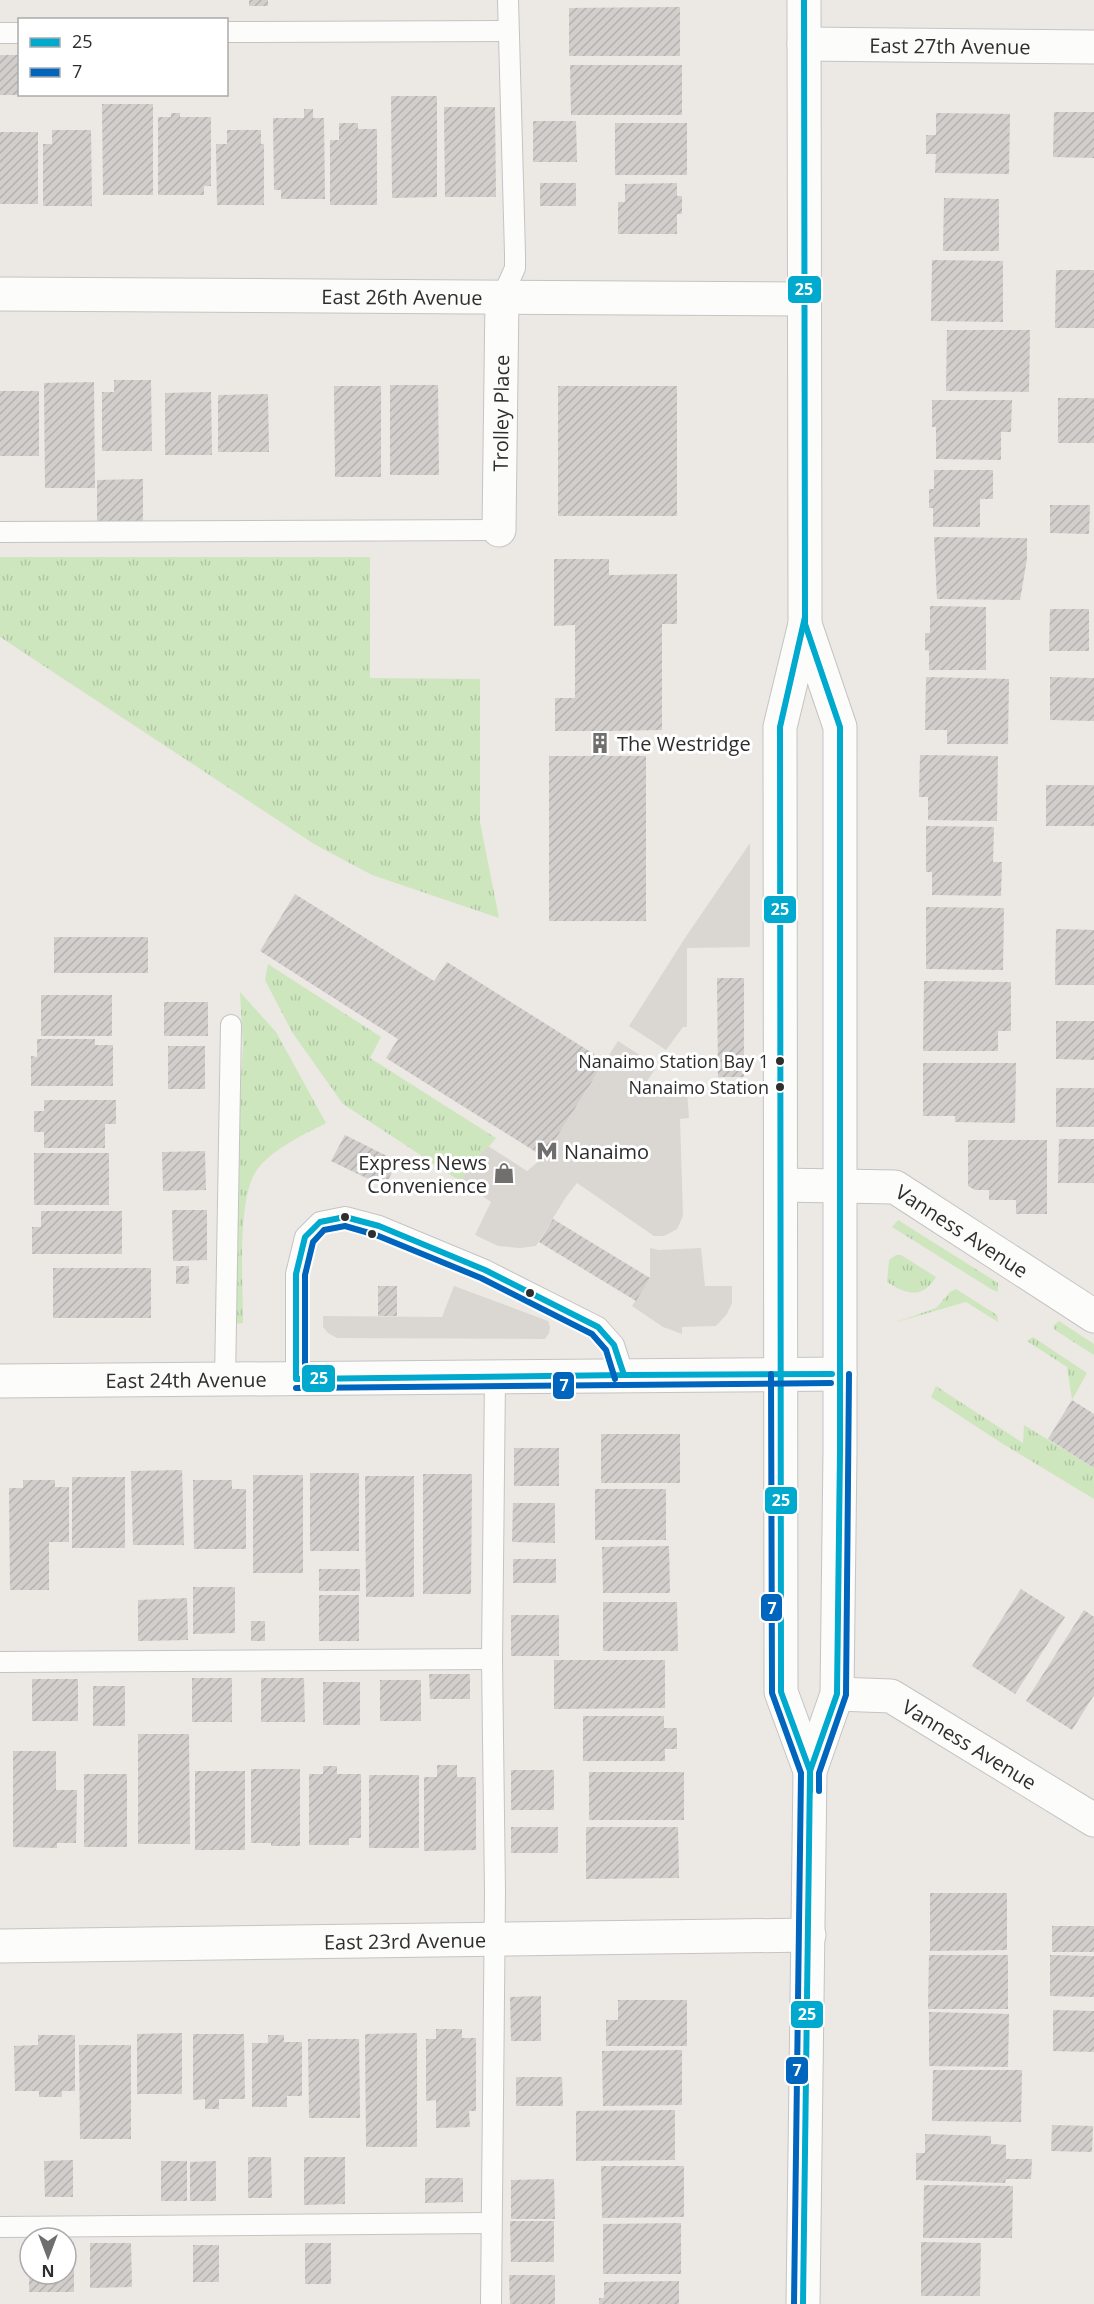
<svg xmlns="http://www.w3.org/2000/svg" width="1094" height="2304" viewBox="0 0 1094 2304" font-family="'Open Sans',sans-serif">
<defs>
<pattern id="grass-tufts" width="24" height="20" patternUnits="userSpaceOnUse" patternTransform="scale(1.5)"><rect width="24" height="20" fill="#cee6be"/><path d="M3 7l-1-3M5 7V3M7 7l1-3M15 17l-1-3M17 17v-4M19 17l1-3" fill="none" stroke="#b1c6a4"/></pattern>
<pattern id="building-hatch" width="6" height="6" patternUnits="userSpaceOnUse" patternTransform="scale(1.5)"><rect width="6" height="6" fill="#d1cecb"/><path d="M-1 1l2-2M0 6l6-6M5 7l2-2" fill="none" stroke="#b4b1af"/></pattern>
</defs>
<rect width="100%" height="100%" fill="#ece8e4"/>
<!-- grass -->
<g fill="url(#grass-tufts)">
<path d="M0 557H370V678L480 679V822L499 918 372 875 314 844 0 637Z"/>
<path d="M268 964 381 1037 370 1058 496 1138 460 1181 343 1104 292 1032 265 980Z"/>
<path d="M240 992 276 1032 326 1123C305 1134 268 1151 255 1173 237 1203 243 1286 243 1323L236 1324 235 1176 243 1046Z"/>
<path d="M898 1220 998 1283V1292L991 1289 892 1227Z"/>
<path d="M896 1255H901L936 1277C923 1299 907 1295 887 1282L889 1260Z"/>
<path d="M956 1289 997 1315 998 1322 966 1302 893 1323 936 1308 950 1292Z"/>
<path d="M1059 1321 1094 1344V1355L1055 1330 1053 1326Z"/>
<path d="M1033 1337 1087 1373 1072 1400 1067 1367 1027 1341Z"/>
<path d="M936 1386 1023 1443 1024 1425 1094 1468V1499L1003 1444 931 1397Z"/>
</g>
<!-- plaza -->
<g fill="#dad6d2">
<path d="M750 843V947L687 948V1027H683L666 1050 629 1026 687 935Z"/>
<path d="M618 1041 657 1066 642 1089 643 1094 687 1092 689 1118 680 1119 683 1216 677 1229 664 1236H654L577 1183 566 1197 536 1246 520 1248 498 1246 475 1235 491 1202 460 1181 488 1146 527 1171 544 1157Z"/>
<path d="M650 1248 659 1250 701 1248 705 1286H732V1303L727 1314 716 1326 682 1327V1334L663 1327 632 1306 650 1278Z"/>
<path d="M454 1286 548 1321 550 1327 549 1333 545 1339 337 1338 328 1333 323 1327V1316L442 1317Z"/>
</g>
<!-- building -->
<g fill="url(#building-hatch)">
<rect x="249" y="0" width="19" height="6"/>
<path d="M680 7V56H569V8Z"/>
<rect x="0" y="55" width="20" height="40"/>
<path d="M570 65H682V115H571Z"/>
<path d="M391 96H437V197L392 198Z"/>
<path d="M102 104H153V195H103Z"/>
<path d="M444 107H495L496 197H445Z"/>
<path d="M304 109H313V118H324L325 199H281V190H274L273 118H304Z"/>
<path d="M1054 112H1094V158L1053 157Z"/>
<path d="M171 113H180V117H211V186H204V195H158V117H171Z"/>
<path d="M936 113 1010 114 1009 174 935 173 936 154H926V135H936Z"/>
<path d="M533 121H576L577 162H533Z"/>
<path d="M339 123H358V129H377V205H330V140H339Z"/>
<rect x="615" y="123" width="72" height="52"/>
<path d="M52 130H91L92 206H43V144H52Z"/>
<path d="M227 130H261V144H264V205H217L216 144H227Z"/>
<rect x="0" y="132" width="38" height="72"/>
<rect x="540" y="183" width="36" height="23"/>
<path d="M677 183V196H682V214H677V234H618V202H625V184Z"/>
<path d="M944 198 999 199V251H943Z"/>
<path d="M932 260 1003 261V322L931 321Z"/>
<path d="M1056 270H1094V328H1055Z"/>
<path d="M947 330H1030L1029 392 946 391Z"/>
<path d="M114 380H151L152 451H102V392H114Z"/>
<path d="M94 382 95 488H45L44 383Z"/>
<path d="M390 385H438L439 475H390Z"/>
<path d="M334 386H381V477H335Z"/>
<rect x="558" y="386" width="119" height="130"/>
<rect x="0" y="391" width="39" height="65"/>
<path d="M211 392 212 455H165V393Z"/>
<path d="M268 394 269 452H218V395Z"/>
<rect x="1058" y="398" width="36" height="45"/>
<path d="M932 400H1012L1011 432H1001V460L936 459V427H932Z"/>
<path d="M934 470H993V499H980V527H933V508H929V489H934Z"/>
<path d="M143 479V524L97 525V480Z"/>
<path d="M1050 505H1090L1089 534 1050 533Z"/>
<path d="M934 537 1027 538V559L1020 600 937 599Z"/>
<path d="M554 559H609V575L677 574V624H662V730L606 731V756H646V921H549V756H593V731H555V698H575V625L554 626Z"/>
<path d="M930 606 986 607V670H929V651L925 650V633H930Z"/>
<path d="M1050 609H1089V651H1049Z"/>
<path d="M926 677 1009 679 1008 744H947V730H925Z"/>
<path d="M1050 677 1094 678V721L1050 720Z"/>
<path d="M920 755 998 756 997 821 928 820V797H919Z"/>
<rect x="1046" y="785" width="48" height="41"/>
<path d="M926 826 994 827 993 862H1002L1001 896 932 895V872H926Z"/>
<path d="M295 894 434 981 447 962 605 1061 544 1157 386 1058 398 1039 260 951Z"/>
<path d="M926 907 1004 908 1003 970 926 969Z"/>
<path d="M1056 929 1094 930V985H1055Z"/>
<rect x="54" y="937" width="94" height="36"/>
<path d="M717 978H744V1077H718Z"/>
<path d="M924 981 1011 982V1031H998V1051H923Z"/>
<rect x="41" y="995" width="71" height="41"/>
<rect x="164" y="1002" width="44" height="34"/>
<path d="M1056 1021H1094V1060L1056 1059Z"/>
<path d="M37 1039H95V1045H113V1086H31V1056L37 1057Z"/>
<rect x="168" y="1046" width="37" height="43"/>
<path d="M923 1063H1016L1015 1123 955 1122V1116H923Z"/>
<rect x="1056" y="1088" width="38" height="39"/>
<path d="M44 1100H116V1124H105V1148H44V1132H34V1111H44Z"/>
<path d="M345 1135 397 1161 385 1187 331 1161Z"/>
<path d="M1059 1139H1094V1183H1058Z"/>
<path d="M968 1140H1047V1214H1016V1200H989V1190H975L968 1186Z"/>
<path d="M205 1151 206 1190 163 1191 162 1152Z"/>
<rect x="34" y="1153" width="75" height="52"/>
<path d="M172 1210H207V1260L173 1261Z"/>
<path d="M41 1211H122V1254H32V1227H41Z"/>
<path d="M553 1219 650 1278 636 1301 539 1242Z"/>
<rect x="176" y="1266" width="13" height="18"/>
<rect x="53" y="1268" width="98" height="50"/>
<rect x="378" y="1286" width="19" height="30"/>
<path d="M1072 1400 1094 1414V1468L1048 1439Z"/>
<rect x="601" y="1434" width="79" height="49"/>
<rect x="514" y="1448" width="45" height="38"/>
<path d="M182 1470 184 1545H133L131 1471Z"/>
<rect x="310" y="1473" width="49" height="78"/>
<path d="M423 1474H472L471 1594H423Z"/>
<rect x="253" y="1475" width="50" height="98"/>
<path d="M365 1476H414V1597H366Z"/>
<rect x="72" y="1477" width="53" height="71"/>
<path d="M23 1480H55V1487H69V1542H49V1590H10L9 1488H23Z"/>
<path d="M193 1480H232V1489H246V1549H194Z"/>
<rect x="595" y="1489" width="71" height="51"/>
<path d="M513 1503H555V1543L512 1542Z"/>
<path d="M669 1546 670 1593H603L602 1547Z"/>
<rect x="513" y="1559" width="43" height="24"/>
<rect x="319" y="1569" width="41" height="22"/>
<path d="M193 1587H235V1633L193 1634Z"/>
<path d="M1021 1589 1065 1617 1015 1694 972 1666Z"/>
<rect x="319" y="1595" width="40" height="46"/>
<path d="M187 1598 188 1640 138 1641V1600Z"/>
<path d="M603 1602H677L678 1651H603Z"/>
<path d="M1084 1610 1094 1617V1695L1072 1730 1026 1701Z"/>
<rect x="511" y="1615" width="48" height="41"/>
<rect x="251" y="1621" width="14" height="20"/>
<path d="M554 1660H665V1708L554 1709Z"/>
<path d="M429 1674H470V1699H430Z"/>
<rect x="192" y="1678" width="40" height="44"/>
<path d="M261 1678H304L305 1722H261Z"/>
<rect x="32" y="1679" width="46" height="42"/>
<rect x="380" y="1680" width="41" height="41"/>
<rect x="323" y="1682" width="37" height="43"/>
<rect x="93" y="1686" width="32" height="40"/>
<path d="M583 1716H664V1728H677V1749H665V1761H583Z"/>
<path d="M138 1734H189L190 1844H138Z"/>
<path d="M13 1751H56V1790H77L76 1843H57V1848L13 1847Z"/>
<path d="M437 1765H457V1777H476V1850L424 1851V1777H437Z"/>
<path d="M323 1766H337V1774H361V1838H349V1845H309V1774H323Z"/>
<path d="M251 1769H300V1846H271V1843H251Z"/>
<rect x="511" y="1770" width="43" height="40"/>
<rect x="195" y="1771" width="50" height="79"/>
<rect x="589" y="1772" width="95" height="48"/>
<rect x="84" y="1774" width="43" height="73"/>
<rect x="369" y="1775" width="50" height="73"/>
<rect x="511" y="1827" width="47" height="26"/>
<path d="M586 1827H678L679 1878 586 1879Z"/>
<path d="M930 1893H1007V1950L930 1951Z"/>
<rect x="1052" y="1926" width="42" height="26"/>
<path d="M929 1955H1008V2009H928Z"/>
<path d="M1050 1955 1094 1956V1997L1050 1996Z"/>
<path d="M541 1996V2041H511L510 1997Z"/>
<path d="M618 2000H687V2046H606V2020H618Z"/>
<path d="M1053 2010 1094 2011V2052L1053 2051Z"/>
<path d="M929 2012 1009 2014 1008 2067 929 2066Z"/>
<path d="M436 2029H462V2038H476V2111H469L470 2127 436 2128V2100L426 2101V2039H436Z"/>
<path d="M182 2033V2094H137V2034Z"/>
<path d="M417 2033V2147H366L365 2034Z"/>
<path d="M193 2034H244L245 2099H219V2109H205V2099L193 2100Z"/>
<path d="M38 2035H75V2091H62V2097H39V2091H15L14 2046 38 2045Z"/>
<path d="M268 2035H284V2042H302V2096H287V2107H252V2043H268Z"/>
<path d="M308 2039H359L360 2118H309Z"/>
<path d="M79 2045H131V2139H80Z"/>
<path d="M682 2050V2105L603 2106 602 2051Z"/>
<path d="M933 2070H1022L1021 2122 932 2121Z"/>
<path d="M516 2077H562L563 2106H516Z"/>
<path d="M675 2110V2160L576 2161V2111Z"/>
<path d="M1052 2125 1093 2126 1092 2152 1051 2151Z"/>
<path d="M925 2134 991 2136V2144L1006 2145V2159H1032L1031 2179H1006L1005 2183 916 2180V2153H925Z"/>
<path d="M248 2157H271L272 2198H248Z"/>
<path d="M304 2157H345V2204L304 2205Z"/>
<path d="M73 2160V2197H45L44 2161Z"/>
<rect x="161" y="2161" width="26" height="40"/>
<path d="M216 2161V2201H190V2162Z"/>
<path d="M601 2166H684V2217L602 2218Z"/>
<path d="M425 2178H463V2202L425 2203Z"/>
<path d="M554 2179 555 2219H511V2180Z"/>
<path d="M924 2185 1013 2186 1012 2238H923Z"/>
<path d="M510 2221H554V2262H511Z"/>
<path d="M681 2223V2274H603V2224Z"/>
<path d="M66 2242H74V2292H29V2274H66Z"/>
<path d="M921 2242 981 2243 980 2296H921Z"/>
<path d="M90 2243H131L132 2287 90 2288Z"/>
<rect x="305" y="2243" width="26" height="41"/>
<rect x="193" y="2245" width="26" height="37"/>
<path d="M509 2275H555V2304H510Z"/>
<path d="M679 2281V2304H599V2298H604V2282Z"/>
</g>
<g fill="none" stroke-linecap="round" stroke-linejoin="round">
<defs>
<g id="service">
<path d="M226 32 507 31"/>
<path d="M0 33H20"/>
<path d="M502 297 515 268V254L508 0"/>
<path d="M0 532 499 530"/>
<path d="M296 1379V1274L305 1237 320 1222 345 1217 379 1226 485 1270 598 1327 614 1345 624 1376"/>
<path d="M225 1380 231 1025"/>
<path d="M0 1662 492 1659"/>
<path d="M0 2227 490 2223"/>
<path d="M491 2304 495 1893 492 1659 495 1377"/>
</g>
<g id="minor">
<path id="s1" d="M804 44 1094 47"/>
<path id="s2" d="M0 294 804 299"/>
<path id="s3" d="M499 530 502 297"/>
<path id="s4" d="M781 1185 895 1187 1094 1316"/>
<path id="s5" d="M0 1381 840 1374"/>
<path id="s6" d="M837 1694 891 1696 1094 1820"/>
<path id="s7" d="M0 1946 809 1935"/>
</g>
<g id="secondary">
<path d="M804 0 805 624 780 727 781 1692 810 1771"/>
<path d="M803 2304 810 1771 837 1694 840 1451V727L805 624"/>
</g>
</defs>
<!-- service casing -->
<use href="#service" stroke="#c5c4c5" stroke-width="22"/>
<!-- minor casing -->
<use href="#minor" stroke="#c5c4c5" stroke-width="35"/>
<!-- secondary casing -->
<use href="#secondary" stroke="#c5c4c5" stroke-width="35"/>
<!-- service -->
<use href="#service" stroke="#fcfcfb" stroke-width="20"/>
<!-- minor -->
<use href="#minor" stroke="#fcfcfb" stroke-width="33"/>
<!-- secondary -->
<use href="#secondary" stroke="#fcfcfb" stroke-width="33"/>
<defs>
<g id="bus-1">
<path d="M805 617 780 727 781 1692 810 1771V1791"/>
<path d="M345 1217 379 1226 485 1270 598 1327 614 1345 624 1375 296 1379V1274L305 1237 320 1222Z"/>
<path d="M624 1375 832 1374"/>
<path d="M803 2304 810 1771 837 1694 840 1451V727L805 624 804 0"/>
</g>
<g id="bus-2">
<path d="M771 1374 772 1693 801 1773 794 2304"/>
<path d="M305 1379V1275L313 1242 324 1230 345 1226 376 1235 481 1278 592 1334 606 1350 615 1379"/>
<path d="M296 1388 831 1383"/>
<path d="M819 1791V1773L846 1695 849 1374"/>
</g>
</defs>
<!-- bus-1 casing -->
<use href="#bus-1" stroke="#fff" stroke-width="10"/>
<!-- bus-2 casing -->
<use href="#bus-2" stroke="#fff" stroke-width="10"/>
<!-- bus-1 -->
<use href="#bus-1" stroke="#00a9ce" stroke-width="6"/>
<!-- bus-2 -->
<use href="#bus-2" stroke="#0065bd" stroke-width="6"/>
</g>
<!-- icons -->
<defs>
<symbol id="building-bare" viewBox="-9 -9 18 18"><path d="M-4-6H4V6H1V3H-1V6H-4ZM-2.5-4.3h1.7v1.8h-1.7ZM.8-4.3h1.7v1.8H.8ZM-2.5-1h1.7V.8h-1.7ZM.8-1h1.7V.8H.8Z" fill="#706f6e" stroke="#fff" stroke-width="2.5" paint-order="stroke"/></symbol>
<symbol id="metro-bare" viewBox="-9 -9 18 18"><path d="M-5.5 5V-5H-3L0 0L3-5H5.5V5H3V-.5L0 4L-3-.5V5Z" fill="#706f6e" stroke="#fff" stroke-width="2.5" paint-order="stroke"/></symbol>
<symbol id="shop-bare" viewBox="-9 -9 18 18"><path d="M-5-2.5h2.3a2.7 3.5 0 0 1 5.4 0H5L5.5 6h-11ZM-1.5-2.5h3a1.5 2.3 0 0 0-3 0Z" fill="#706f6e" stroke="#fff" stroke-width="2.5" paint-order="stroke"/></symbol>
</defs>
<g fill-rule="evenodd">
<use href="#building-bare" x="585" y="728" width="30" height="30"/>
<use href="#metro-bare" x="532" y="1136" width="30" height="30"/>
<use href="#shop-bare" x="489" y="1158" width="30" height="30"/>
</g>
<!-- markers -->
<g fill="#2e2e2e" stroke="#fff" stroke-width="2">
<circle cx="780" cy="1061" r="5"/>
<circle cx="780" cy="1087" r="5"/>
<circle cx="345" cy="1217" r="5"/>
<circle cx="372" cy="1234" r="5"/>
<circle cx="530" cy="1293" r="5"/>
</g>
<g text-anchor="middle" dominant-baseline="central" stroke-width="6" stroke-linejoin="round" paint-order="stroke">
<!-- bus labels -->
<g font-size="18" fill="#2e2e2e" stroke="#fff" text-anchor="end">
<text x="769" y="1061">Nanaimo Station Bay 1</text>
<text x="769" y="1087">Nanaimo Station</text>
</g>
<!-- street labels -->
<g font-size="20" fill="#2e2e2e" stroke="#fff">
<text stroke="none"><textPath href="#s1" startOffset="146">East 27th Avenue</textPath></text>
<text stroke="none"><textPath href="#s2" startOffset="402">East 26th Avenue</textPath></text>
<text stroke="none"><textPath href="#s3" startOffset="117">Trolley Place</textPath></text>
<text stroke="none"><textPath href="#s4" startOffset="194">Vanness Avenue</textPath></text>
<text stroke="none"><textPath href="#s5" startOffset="186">East 24th Avenue</textPath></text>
<text stroke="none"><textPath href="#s6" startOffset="146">Vanness Avenue</textPath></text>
<text stroke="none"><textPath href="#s7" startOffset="405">East 23rd Avenue</textPath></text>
</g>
<!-- poi labels -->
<g font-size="20" fill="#2e2e2e" stroke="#fff" text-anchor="start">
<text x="617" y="743">The Westridge</text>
<text x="564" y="1151">Nanaimo</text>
<text x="487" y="1162" text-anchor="end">Express News<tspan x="487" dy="23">Convenience</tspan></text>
</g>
</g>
<g stroke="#fff" stroke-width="2">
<rect x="787" y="275" width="35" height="29" rx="6" fill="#00a9ce"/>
<rect x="763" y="895" width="34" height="29" rx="6" fill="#00a9ce"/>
<rect x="301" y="1364" width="35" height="29" rx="6" fill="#00a9ce"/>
<rect x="552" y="1371" width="23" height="29" rx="6" fill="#0065bd"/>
<rect x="764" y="1486" width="34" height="29" rx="6" fill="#00a9ce"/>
<rect x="760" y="1593" width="23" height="29" rx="6" fill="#0065bd"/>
<rect x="790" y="2000" width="34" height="29" rx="6" fill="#00a9ce"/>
<rect x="785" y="2056" width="24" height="29" rx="6" fill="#0065bd"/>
</g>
<g font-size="16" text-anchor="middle" font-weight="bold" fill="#fff">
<text x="804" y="295">25</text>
<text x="780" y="915">25</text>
<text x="319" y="1384">25</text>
<text x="564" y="1391">7</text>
<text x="781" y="1506">25</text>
<text x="772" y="1614">7</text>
<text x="807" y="2020">25</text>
<text x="797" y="2076">7</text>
</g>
<!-- legend -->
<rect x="18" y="18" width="210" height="78" fill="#ffffff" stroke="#ababab" stroke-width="1.5"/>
<rect x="30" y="38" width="30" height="9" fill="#00a9ce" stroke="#ababab" stroke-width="1.5"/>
<text x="72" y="48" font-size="18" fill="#2e2e2e">25</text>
<rect x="30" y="68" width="30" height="9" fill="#0065bd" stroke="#ababab" stroke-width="1.5"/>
<text x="72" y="78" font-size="18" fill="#2e2e2e">7</text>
<!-- north arrow -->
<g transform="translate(48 2256) rotate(180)"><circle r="28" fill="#ffffff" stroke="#ababab" stroke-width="1.5"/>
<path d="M0-4.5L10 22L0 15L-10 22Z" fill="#706f6e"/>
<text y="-9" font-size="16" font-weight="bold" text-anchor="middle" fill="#2e2e2e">N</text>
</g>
</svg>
